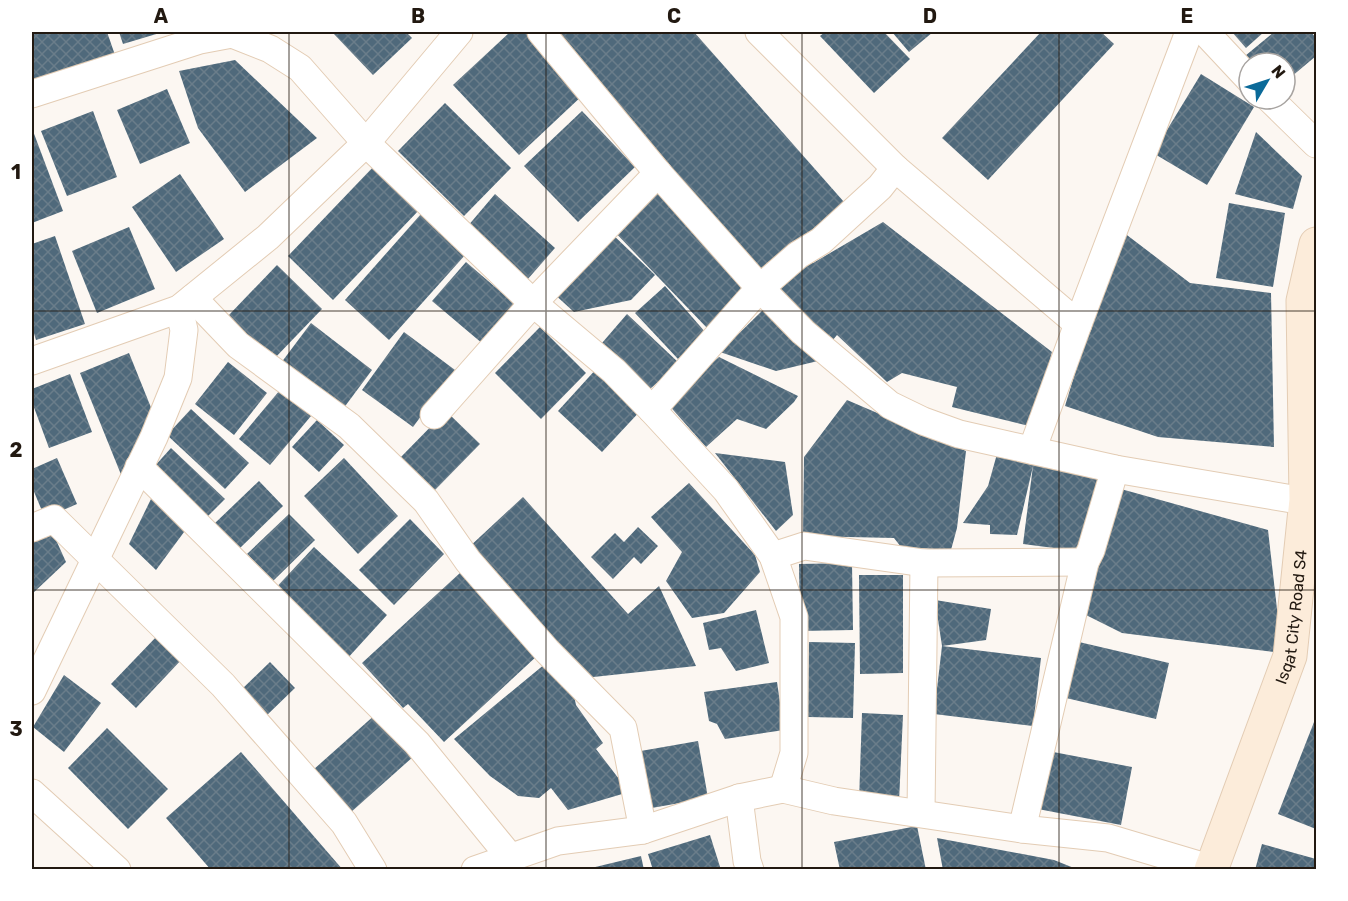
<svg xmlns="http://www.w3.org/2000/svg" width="1348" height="901" viewBox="0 0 1348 901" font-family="Rubik,sans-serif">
<defs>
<pattern id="building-cross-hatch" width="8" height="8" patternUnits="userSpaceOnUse" patternTransform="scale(1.5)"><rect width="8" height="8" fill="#4f697b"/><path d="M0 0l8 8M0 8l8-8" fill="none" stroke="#6a7d8a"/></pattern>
</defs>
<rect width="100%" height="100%" fill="#fcf7f2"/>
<!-- building -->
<g fill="url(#building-cross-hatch)">
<path d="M32 32H107L115 55 32 84Z"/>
<path d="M119 32H163L123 44Z"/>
<path d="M332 32H406L412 38 373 75Z"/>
<path d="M510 32H527L585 93 519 155 453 85Z"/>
<path d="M549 32H694L844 202 762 274Z"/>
<path d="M825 32H884L910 59 874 93 820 36Z"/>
<path d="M892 32H933L909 52Z"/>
<path d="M1041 32H1101L1114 44 988 180 942 138Z"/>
<path d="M1232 32H1264L1246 48Z"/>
<path d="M1274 32H1311L1316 38V56L1285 82V63H1251L1245 56Z"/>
<path d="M235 60 317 138 245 192 198 128 179 71Z"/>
<path d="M1201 74 1254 107 1207 185 1153 153Z"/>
<path d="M167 89 190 143 140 164 117 110Z"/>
<path d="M445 103 511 168 464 216 398 151Z"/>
<path d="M93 111 117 177 67 196 41 131Z"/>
<path d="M582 111 635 167 578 222 524 166Z"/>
<path d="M33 131 63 211 32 223V132Z"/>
<path d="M1256 132 1302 176 1293 209 1235 194Z"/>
<path d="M375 165 421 208 333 300 288 256Z"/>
<path d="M180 174 224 239 176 272 132 207Z"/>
<path d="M651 187 751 288 708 329 610 227Z"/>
<path d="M495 194 555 248 527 280 467 227Z"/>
<path d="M1229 203 1285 213 1273 287 1216 278Z"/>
<path d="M421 214 466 254 389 340 345 300Z"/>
<path d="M883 222 1052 352 1033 427 952 407 957 387 902 373 887 382 837 335 832 341 773 287 794 264 813 263Z"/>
<path d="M129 227 155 289 97 313 72 251Z"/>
<path d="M1119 229 1190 283 1271 293 1274 447 1158 437 1065 406Z"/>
<path d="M610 232 655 275 631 300 574 312 552 292Z"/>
<path d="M55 236 85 324 36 340 32 327V244Z"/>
<path d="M466 262 516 305 483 344 432 301Z"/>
<path d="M277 265 322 309 273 360 228 316Z"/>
<path d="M665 286 706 333 678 359 635 313Z"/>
<path d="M766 307 818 361 776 371 720 352Z"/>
<path d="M627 314 679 363 650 389 602 343Z"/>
<path d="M311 323 372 370 343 409 281 363Z"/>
<path d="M540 327 586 373 541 419 495 373Z"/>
<path d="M404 332 455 370 413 427 362 390Z"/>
<path d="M129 353 152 410 122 477 80 373Z"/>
<path d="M719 357 798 396 794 402 766 429 737 419 706 447 667 403Z"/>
<path d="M228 362 267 393 234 435 195 404Z"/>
<path d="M598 367 643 408 602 452 558 411Z"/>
<path d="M70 374 92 432 49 448 32 402V389Z"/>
<path d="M280 390 311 416 270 465 239 439Z"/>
<path d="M847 400 966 451 957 528 951 550 901 547 894 538 803 536 804 457Z"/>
<path d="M191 409 249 463 225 489 167 435Z"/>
<path d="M446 411 480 444 433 492 399 459Z"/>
<path d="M317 420 344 445 319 472 292 447Z"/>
<path d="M171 448 225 499 206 518 153 468Z"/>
<path d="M715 453 785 462 793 515 776 531Z"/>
<path d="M997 454 1104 476 1085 552 1023 544 1033 466 1017 535 990 534V525L963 523 988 486Z"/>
<path d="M57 458 77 504 45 518 32 487V469Z"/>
<path d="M344 458 398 516 358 554 304 496Z"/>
<path d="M259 481 283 506 239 549 214 524Z"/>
<path d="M689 483 755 555 760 572 724 613 692 618 666 581 682 552 651 517Z"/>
<path d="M1121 489 1268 530 1282 653 1122 633 1080 612Z"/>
<path d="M152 497 187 528 156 570 129 544Z"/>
<path d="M523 497 628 614 659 586 696 666 584 678 467 549Z"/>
<path d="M289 514 315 540 273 581 247 554Z"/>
<path d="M410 519 444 554 394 605 359 570Z"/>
<path d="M638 527 658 546 641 564 634 557 613 579 591 557 615 533 624 542Z"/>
<path d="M51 529 66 562 32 594V536Z"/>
<path d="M314 547 387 615 346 660 272 592Z"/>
<path d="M852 563 853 630 800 631 799 564Z"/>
<path d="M461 572 538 655 444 742 408 704 403 708 362 663Z"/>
<path d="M859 575H903V673L860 674Z"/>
<path d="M935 600 991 609 986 640 942 646Z"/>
<path d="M756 610 769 663 736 671 721 648 709 650 703 623Z"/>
<path d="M157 636 182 659 136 708 111 684Z"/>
<path d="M809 642 855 643 853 718 808 717Z"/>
<path d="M1079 642 1169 663 1156 719 1066 698Z"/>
<path d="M942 646 1041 658 1033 726 934 714Z"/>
<path d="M551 659 574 696 576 705 603 743 596 749 629 792 568 810 551 788 539 798 518 796 490 776 454 739Z"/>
<path d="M270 662 295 688 265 717 240 691Z"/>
<path d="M64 675 101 703 64 752 33 727Z"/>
<path d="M777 682 784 730 725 739 717 724 709 721 704 692Z"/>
<path d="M862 713 903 715 899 802 859 801Z"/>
<path d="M376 714 414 756 350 813 313 770Z"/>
<path d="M1316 717V829L1278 814Z"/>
<path d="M107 728 168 789 128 829 68 768Z"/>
<path d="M698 741 708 798 646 809 635 752Z"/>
<path d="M1048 751 1132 767 1121 825 1038 809Z"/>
<path d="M241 752 343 870H211L166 818Z"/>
<path d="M917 826 926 870H840L834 842Z"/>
<path d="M710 835 721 870H653L648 854Z"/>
<path d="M937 838 1054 860 1079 870H943Z"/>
<path d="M1262 844 1316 859V870H1255Z"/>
<path d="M641 856 644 870H588L587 869Z"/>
</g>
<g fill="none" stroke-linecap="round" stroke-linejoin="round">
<defs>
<g id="street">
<path d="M541 32 658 173 760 288 803 332 890 405 923 421 959 434 1115 469 1316 503"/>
<path d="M759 32 895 168 1078 324"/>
<path d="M1205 32 1249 79"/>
<path d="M32 94 200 40 232 34 270 49 300 68 366 143 533 303 614 371 652 410 726 490 773 556 794 617V753L783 789"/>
<path d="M1270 99 1316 144"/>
<path d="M193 298 238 345 349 426 426 501 468 561 547 651 623 728 643 830"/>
<path d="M32 361 179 309 268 237 366 143 459 32"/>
<path d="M652 410 760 288 798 255 821 241 880 187 895 168"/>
<path d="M434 415 533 303 658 173"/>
<path d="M1032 450 1078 324 1189 32"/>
<path d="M139 467 417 743 510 857"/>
<path d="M32 528 54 519 223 685 344 823 373 870"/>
<path d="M773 556 804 546 924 563 1085 562"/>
<path d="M32 691 154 437 178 378 184 330 179 309"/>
<path d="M32 793 117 870"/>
<path d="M739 798 747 861 750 870"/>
<path d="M921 813 924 563"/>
<path d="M1022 829 1085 562 1091 550 1115 469"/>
<path d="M475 870 558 841 643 830 739 798 783 789 834 801 1022 829 1108 838 1212 869"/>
</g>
<g id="secondary">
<path id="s1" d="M1211 870 1290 656 1306 500 1303 301 1316 244"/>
</g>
</defs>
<!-- street casing -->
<use href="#street" stroke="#e3ccb4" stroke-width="29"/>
<!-- secondary casing -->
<use href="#secondary" stroke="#e3ccb4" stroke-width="35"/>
<!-- street -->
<use href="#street" stroke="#fff" stroke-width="27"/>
<!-- secondary -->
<use href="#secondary" stroke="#fcecda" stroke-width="33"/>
</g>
<!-- grid -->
<path fill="none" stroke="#221911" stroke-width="1.5" stroke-opacity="0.55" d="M289 32V870M546 32V870M802 32V870M1059 32V870M32 311H1316M32 590H1316"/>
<g text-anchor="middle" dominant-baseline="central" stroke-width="6" stroke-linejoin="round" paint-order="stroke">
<!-- street labels -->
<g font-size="16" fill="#221911" stroke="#fff">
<text stroke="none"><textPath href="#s1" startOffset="267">Isqat City Road S4</textPath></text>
</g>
</g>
<!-- border -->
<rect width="1348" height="901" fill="none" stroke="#ffffff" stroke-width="66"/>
<!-- north arrow -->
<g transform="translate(1267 81) rotate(51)"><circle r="28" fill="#ffffff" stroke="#a7a3a0" stroke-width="1.5"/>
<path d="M0-4.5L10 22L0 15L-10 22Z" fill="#0b6a99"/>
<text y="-9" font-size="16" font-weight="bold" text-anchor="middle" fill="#221911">N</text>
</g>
<rect x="33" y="33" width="1282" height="835" fill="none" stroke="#221911" stroke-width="2"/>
<g font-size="20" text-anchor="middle" font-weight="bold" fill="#221911">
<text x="161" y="23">A</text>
<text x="418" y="23">B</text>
<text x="674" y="23">C</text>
<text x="930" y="23">D</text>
<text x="1187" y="23">E</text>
<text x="16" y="179">1</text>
<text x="16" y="457">2</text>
<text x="16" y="736">3</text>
</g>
</svg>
